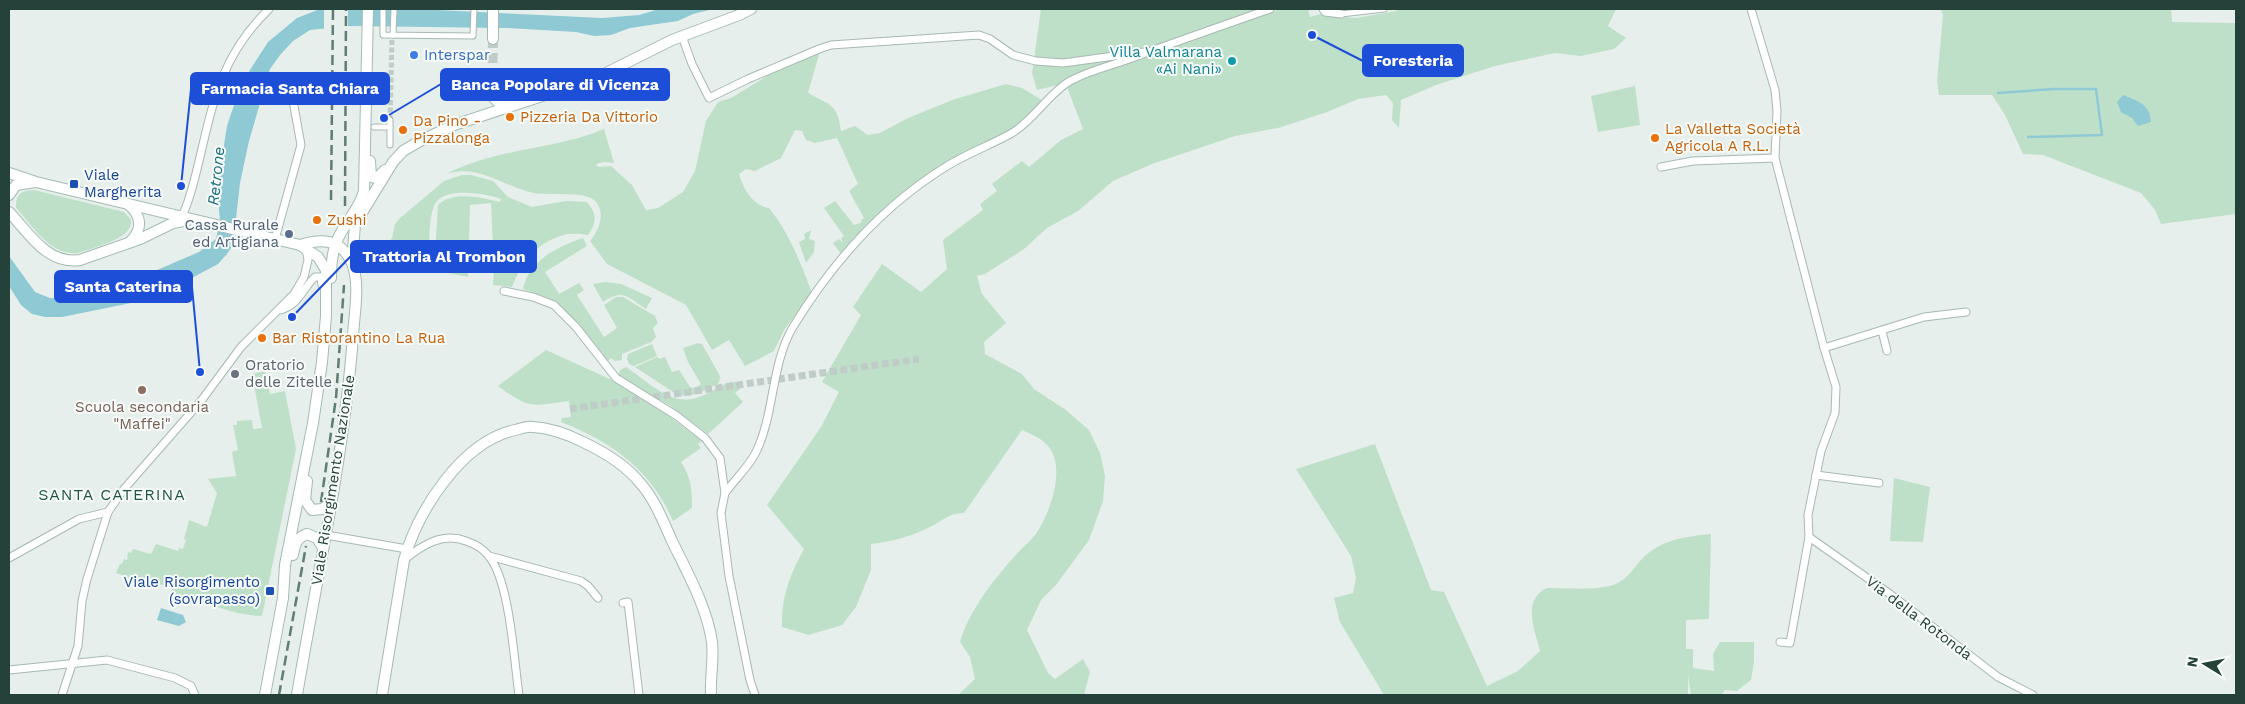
<svg xmlns="http://www.w3.org/2000/svg" width="2245" height="704" viewBox="0 0 2245 704" font-family="'Work Sans',sans-serif">
<rect width="100%" height="100%" fill="#e6efeb"/>
<!-- green -->
<g fill="#bfe0c8">
<path d="M1041 9H1260L1090 68 1058 85 1037 90 1032 73Z"/>
<path d="M1280 9H1308L1310 17 1324 13 1325 15 1356 18 1396 11 1399 9H1616L1608 26 1626 38 1614 49 1581 56 1555 53 1495 66 1436 85 1401 100 1399 128 1392 120 1393 103 1386 95 1358 99 1327 112 1278 128 1235 136 1152 164 1113 181 1078 211 1047 228 1024 249 985 274 977 276 982 294 1006 323 984 342 985 354 1022 374 1034 389 1066 410 1089 430 1100 453 1105 476 1103 501 1089 540 1056 585 1041 600 1027 630 1048 673 1055 679 1083 659 1090 672 1084 695H958L975 679 970 657 960 642C969 611 992 582 1013 558 1021 548 1033 540 1039 529 1051 509 1066 467 1048 446 1042 438 1030 434 1022 430L964 513C950 513 943 520 932 526 913 536 892 542 871 544V570L856 607 842 625 809 635 782 627C781 596 790 575 804 549L767 505 821 427 839 392 822 382 861 315 853 307 882 264 921 292 947 269 943 240 983 210 980 204 997 191 992 184 1022 161 1029 167 1061 140 1083 129 1067 87 1084 78Z"/>
<path d="M1941 9H2171L2172 22 2236 23V214L2161 224 2155 210 2141 193 2043 155 2023 154 2005 115 1992 95H1939L1937 81 1943 16Z"/>
<path d="M820 51 808 93C831 106 837 103 841 131L855 126 868 135 880 133 908 118 955 99 1006 84 1022 88 1045 102 1013 130 964 152 929 173 890 203 841 254 833 243 839 239 843 243 841 238 844 236 824 208 835 201 854 225 862 222 861 220 864 218 849 191 858 184 837 138 815 143 806 140 802 131 795 130 781 158 755 171 746 169 739 174C744 190 752 205 769 208 790 234 800 262 812 293L784 330 774 351 745 366 729 340 712 350 686 305 607 264 590 241C599 230 607 212 594 200 584 191 548 196 534 193 503 187 479 163 446 174 496 148 554 150 604 129L614 163 604 162 596 164 598 167 611 166 632 185 646 210 658 208 683 192 695 171 706 121 718 102 731 98 772 73Z"/>
<path d="M1635 86 1640 125 1598 132 1591 96Z"/>
<path d="M462 175H471L493 181 508 197 532 207 566 201 587 202C597 214 597 222 588 235 581 234 571 233 564 235 538 241 521 263 512 287L493 285 494 268 491 203 470 205 468 277 434 270 438 205C453 190 483 198 500 202L501 199C487 194 449 187 437 201 427 212 429 255 431 270L374 256 392 238 395 224 400 218 444 181Z"/>
<path d="M34 190 124 212 131 220C133 240 93 247 78 253 50 256 33 226 16 208 16 194 20 191 34 190Z"/>
<path d="M811 230 809 239 815 241 814 252 806 263 799 242 805 239 804 234Z"/>
<path d="M583 238 587 246 545 272 559 294 579 283 584 290 577 295 604 337 617 328 604 305 616 297H623L655 316 658 323 653 328 656 337 651 342 622 354V360L615 361 611 358 607 362 563 308 552 299 523 289C529 260 557 247 583 238Z"/>
<path d="M605 282 621 284 652 298 646 309C628 297 623 288 603 302L593 284Z"/>
<path d="M698 343 702 344 720 376 719 383C705 390 691 400 676 394L635 367 657 357 660 359 665 357 672 372 679 370 690 387 694 388 701 384 688 362 683 348Z"/>
<path d="M652 344 657 356 634 366 629 364 627 359 628 354Z"/>
<path d="M546 350 612 380 662 411 702 441 698 444 701 448 681 462C691 477 692 489 692 508L673 521C651 470 612 442 561 422L562 418 571 417 569 401C530 406 531 410 498 386Z"/>
<path d="M626 367C653 385 675 412 708 393 717 389 726 381 737 382L742 387 735 393 743 402 708 434 669 405 618 376 620 370Z"/>
<path d="M265 371 270 394 285 391 296 449 262 616C238 616 212 605 190 597L189 599 170 594 172 588 152 582 150 585 116 573 120 564H122L124 559 127 560 128 552 131 553 133 549 151 554 156 544 178 551 179 548 183 549 186 540 184 539 189 520 207 527 217 493 208 479 236 476 232 452 238 450 233 425H237V421L252 420 253 429 262 428 252 374Z"/>
<path d="M1375 444 1431 590 1444 592 1487 686 1518 671 1540 651C1535 630 1521 600 1547 588 1566 588 1599 591 1616 584 1627 579 1634 568 1641 560 1661 539 1684 537 1711 534L1709 619 1686 620V649H1693V668L1714 671 1713 654 1720 642H1754V662L1751 680 1737 691 1725 690 1721 695H1691L1688 675V695H1384L1340 622 1334 598 1353 593 1356 578 1351 556 1296 469Z"/>
<path d="M1894 478 1930 487 1923 542 1890 541Z"/>
</g>
<!-- water -->
<g fill="#8ec9d4">
<path d="M320 9H417L602 18 639 15 659 9H713L693 14 678 21 630 28 611 35 594 36 576 32 507 28 349 26 310 30 293 41 280 55 270 69 249 141 240 183 233 245 227 254 218 264 173 288 131 303 62 317H45L32 314 21 305 9 286V256L35 292 50 298 74 300 93 295 150 273 199 252 216 239 220 220 217 190 227 126 241 84 268 42 297 18Z"/>
<path d="M2123 95C2138 101 2150 104 2151 122L2138 126 2132 118 2121 112 2117 102Z"/>
<path d="M161 608 183 615 186 622 179 626 157 620Z"/>
</g>
<!-- pier -->
<path fill="#e6efeb" d="M324 9H348V28L324 30Z"/>
<g fill="none" stroke-linecap="round" stroke-linejoin="round">
<!-- stream -->
<path stroke="#8ec9d4" stroke-width="2.5" d="M1998 93 2053 89H2096L2102 135 2028 137"/>
<!-- pedestrian-tunnel -->
<path stroke="#bfccc8" stroke-width="5" stroke-dasharray="5 2.5" stroke-linecap="butt" d="M390 120 392 38"/>
<!-- minor-tunnel -->
<path stroke="#bfccc8" stroke-width="7" stroke-dasharray="7 3.5" stroke-linecap="butt" d="M570 409 919 359"/>
<!-- secondary-tunnel -->
<path stroke="#bfccc8" stroke-width="10" stroke-dasharray="10 5" stroke-linecap="butt" d="M492 93 493 39"/>
<defs>
<g id="pedestrian">
<path d="M383 9V35L473 36 474 9"/>
<path d="M1341 14 1384 9"/>
<path d="M393 35 394 9"/>
<path d="M374 127H390V120"/>
<path d="M390 127V145"/>
</g>
<g id="minor">
<path d="M1323 9 1325 12 1341 14"/>
<path d="M1751 9 1775 90 1777 111 1775 158 1824 348 1836 387 1835 413 1821 451 1808 515 1809 537 1790 643 1780 642"/>
<path d="M682 36 692 64 709 98 748 79 819 49 831 45 979 35 990 39 1013 55 1036 61 1063 63 1144 52"/>
<path d="M1661 167 1693 161 1775 158"/>
<path d="M182 216C191 198 195 177 200 157 214 97 223 54 269 9"/>
<path d="M275 239 301 145 292 95"/>
<path d="M504 291 533 297 554 305 576 327 616 378 677 416 705 438 720 458 725 493 721 513 729 576 750 680 755 695"/>
<path d="M280 310C299 305 302 289 315 277H321L322 285"/>
<path d="M1882 331 1887 351"/>
<path d="M1824 348 1924 317 1966 312"/>
<path d="M1816 475 1879 483"/>
<path d="M725 493C735 479 750 466 757 450 775 411 771 364 793 327 832 263 882 206 947 166 968 153 991 145 1012 133 1035 119 1049 93 1070 81 1090 70 1111 66 1132 58 1178 41 1224 25 1270 9"/>
<path d="M326 535 407 549"/>
<path d="M1809 537 1890 594 1998 677 2033 695"/>
<path d="M489 556 581 581 588 586 598 598"/>
<path d="M9 558 79 519 108 512"/>
<path d="M404 560C422 545 443 532 466 541 475 544 482 548 488 555 510 580 514 661 519 695"/>
<path d="M623 603 628 602 639 695"/>
<path d="M9 670 107 660 175 678 191 686 195 695"/>
<path d="M62 695 78 646 82 601 87 579 108 512 124 489 201 401 241 347 294 294 304 277 308 260 306 249"/>
</g>
<g id="secondary">
<path d="M493 39V9"/>
<path d="M492 96 500 104 512 105"/>
<path d="M370 161 371 177 377 178 385 170"/>
<path d="M9 173 36 182 300 245 318 257 326 270V316L322 362 313 423 285 565 283 598 265 695"/>
<path d="M9 195 16 185 35 182"/>
<path d="M128 204C142 216 143 229 130 242"/>
<path d="M9 212C29 233 47 265 80 260L140 239 173 223 188 220"/>
<path d="M352 263 355 224 393 162 403 151 420 141 454 125 594 79 672 40 739 15 751 9"/>
<path d="M331 278C331 266 332 254 336 243 343 224 359 211 364 191L368 9"/>
<path d="M307 481 305 500 312 510 322 509 332 502"/>
<path d="M293 555C295 544 296 538 307 534L317 538 323 548"/>
<path d="M297 695C317 576 344 457 353 336 354 314 361 282 351 261 340 239 322 238 300 245"/>
<path d="M382 695 404 560C418 511 461 442 515 430 520 429 527 426 533 427 551 428 567 434 583 442 604 452 627 466 641 484 655 500 663 521 672 541 687 572 707 607 712 642 714 660 710 677 711 695"/>
</g>
</defs>
<!-- pedestrian casing -->
<use href="#pedestrian" stroke="#a8b8b2" stroke-width="7"/>
<!-- minor casing -->
<use href="#minor" stroke="#a8b8b2" stroke-width="9"/>
<!-- secondary casing -->
<use href="#secondary" stroke="#a4bbb3" stroke-width="12"/>
<!-- pedestrian -->
<use href="#pedestrian" stroke="#fff" stroke-width="5"/>
<!-- minor -->
<use href="#minor" stroke="#fff" stroke-width="7"/>
<!-- secondary -->
<use href="#secondary" stroke="#fff" stroke-width="10"/>
<!-- rail -->
<g stroke="#5f7d75" stroke-width="2.5" stroke-dasharray="10 5" stroke-linecap="butt">
<path d="M331 200 333 9"/>
<path d="M345 206 346 9"/>
<path d="M321 502 336 398 344 285"/>
<path d="M279 695 306 546"/>
</g>
</g>
<!-- markers -->
<circle fill="#3f7fe0" stroke="#f7fbf9" stroke-width="2" cx="414" cy="55" r="5"/>
<circle fill="#0f9aa8" stroke="#f7fbf9" stroke-width="2" cx="1232" cy="61" r="5"/>
<g fill="#e8710a" stroke="#f7fbf9" stroke-width="2">
<circle cx="510" cy="117" r="5"/>
<circle cx="403" cy="130" r="5"/>
<circle cx="1655" cy="138" r="5"/>
<circle cx="317" cy="220" r="5"/>
<circle cx="262" cy="338" r="5"/>
</g>
<g fill="#1a4fb4" stroke="#f7fbf9" stroke-width="2">
<rect x="69" y="179" width="10" height="10" rx="2.5"/>
<rect x="265" y="586" width="10" height="10" rx="2.5"/>
</g>
<circle fill="#5c6f8a" stroke="#f7fbf9" stroke-width="2" cx="289" cy="234" r="5"/>
<circle fill="#6b7280" stroke="#f7fbf9" stroke-width="2" cx="235" cy="374" r="5"/>
<circle fill="#8d6e63" stroke="#f7fbf9" stroke-width="2" cx="142" cy="390" r="5"/>
<g text-anchor="middle" dominant-baseline="central" stroke-width="4" stroke-linejoin="round" paint-order="stroke">
<!-- culture labels -->
<g font-size="15" fill="#0d838f" stroke="#f7fbf9" text-anchor="end">
<text x="1222" y="52">Villa Valmarana<tspan x="1222" dy="17">«Ai Nani»</tspan></text>
</g>
<!-- shop labels -->
<g font-size="15" fill="#366cbe" stroke="#f7fbf9" text-anchor="start">
<text x="424" y="55">Interspar</text>
</g>
<!-- food labels -->
<g font-size="15" fill="#c56008" stroke="#f7fbf9" text-anchor="start">
<text x="520" y="117">Pizzeria Da Vittorio</text>
<text x="413" y="121">Da Pino -<tspan x="413" dy="17">Pizzalonga</tspan></text>
<text x="1665" y="129">La Valletta Società<tspan x="1665" dy="17">Agricola A R.L.</tspan></text>
<text x="327" y="220">Zushi</text>
<text x="272" y="338">Bar Ristorantino La Rua</text>
</g>
<!-- transit labels -->
<g font-size="15" fill="#164399" stroke="#f7fbf9" text-anchor="start">
<text x="84" y="175">Viale<tspan x="84" dy="17">Margherita</tspan></text>
<text x="260" y="582" text-anchor="end">Viale Risorgimento<tspan x="260" dy="17">(sovrapasso)</tspan></text>
</g>
<!-- service labels -->
<g font-size="15" fill="#4e5e75" stroke="#f7fbf9" text-anchor="end">
<text x="279" y="225">Cassa Rurale<tspan x="279" dy="17">ed Artigiana</tspan></text>
</g>
<!-- worship labels -->
<g font-size="15" fill="#5b616d" stroke="#f7fbf9" text-anchor="start">
<text x="245" y="365">Oratorio<tspan x="245" dy="17">delle Zitelle</tspan></text>
</g>
<!-- education labels -->
<g font-size="15" fill="#785e54" stroke="#f7fbf9">
<text x="142" y="407">Scuola secondaria<tspan x="142" dy="17">"Maffei"</tspan></text>
</g>
<!-- street labels -->
<g font-size="15" fill="#24423a" stroke="#f7fbf9">
<text transform="translate(333 480) rotate(-81)">Viale Risorgimento Nazionale</text>
<text transform="translate(1919 618) rotate(37)">Via della Rotonda</text>
</g>
<!-- water labels -->
<g font-size="16" font-style="italic" fill="#1c6f80" stroke="#f7fbf9">
<text transform="translate(216 176) rotate(-84)">Retrone</text>
</g>
<!-- neighbourhood labels -->
<g font-size="16" letter-spacing="1" fill="#1f5548" stroke="#f7fbf9">
<text x="112" y="494">SANTA CATERINA</text>
</g>
</g>
<!-- callouts -->
<path fill="none" stroke="#1d4ed8" stroke-width="2" d="M1312 35L1363 61M384 118L441 84M181 186L191 89M292 317L351 256M200 372L192 287"/>
<g fill="#1d4ed8" stroke="#f7fbf9" stroke-width="2">
<circle cx="1312" cy="35" r="5"/>
<circle cx="384" cy="118" r="5"/>
<circle cx="181" cy="186" r="5"/>
<circle cx="292" cy="317" r="5"/>
<circle cx="200" cy="372" r="5"/>
</g>
<g fill="#1d4ed8" stroke="#1d4ed8" stroke-width="2">
<rect x="1363" y="45" width="100" height="31" rx="5"/>
<rect x="441" y="69" width="228" height="31" rx="5"/>
<rect x="191" y="73" width="198" height="31" rx="5"/>
<rect x="351" y="241" width="185" height="31" rx="5"/>
<rect x="55" y="271" width="137" height="31" rx="5"/>
</g>
<g font-size="16" text-anchor="middle" font-weight="bold" fill="#fff">
<text x="1413" y="66">Foresteria</text>
<text x="555" y="90">Banca Popolare di Vicenza</text>
<text x="290" y="94">Farmacia Santa Chiara</text>
<text x="444" y="262">Trattoria Al Trombon</text>
<text x="123" y="292">Santa Caterina</text>
</g>
<!-- border -->
<rect width="2245" height="704" fill="none" stroke="#24423a" stroke-width="20"/>
<!-- north arrow -->
<g transform="translate(2205 664) rotate(280)" stroke="#f7fbf9" stroke-width="4" paint-order="stroke">
<path d="M0-4L9 19L0 12L-9 19Z" fill="#24423a"/>
<text y="-8" font-size="14" font-weight="bold" text-anchor="middle" fill="#24423a">N</text>
</g>
</svg>
